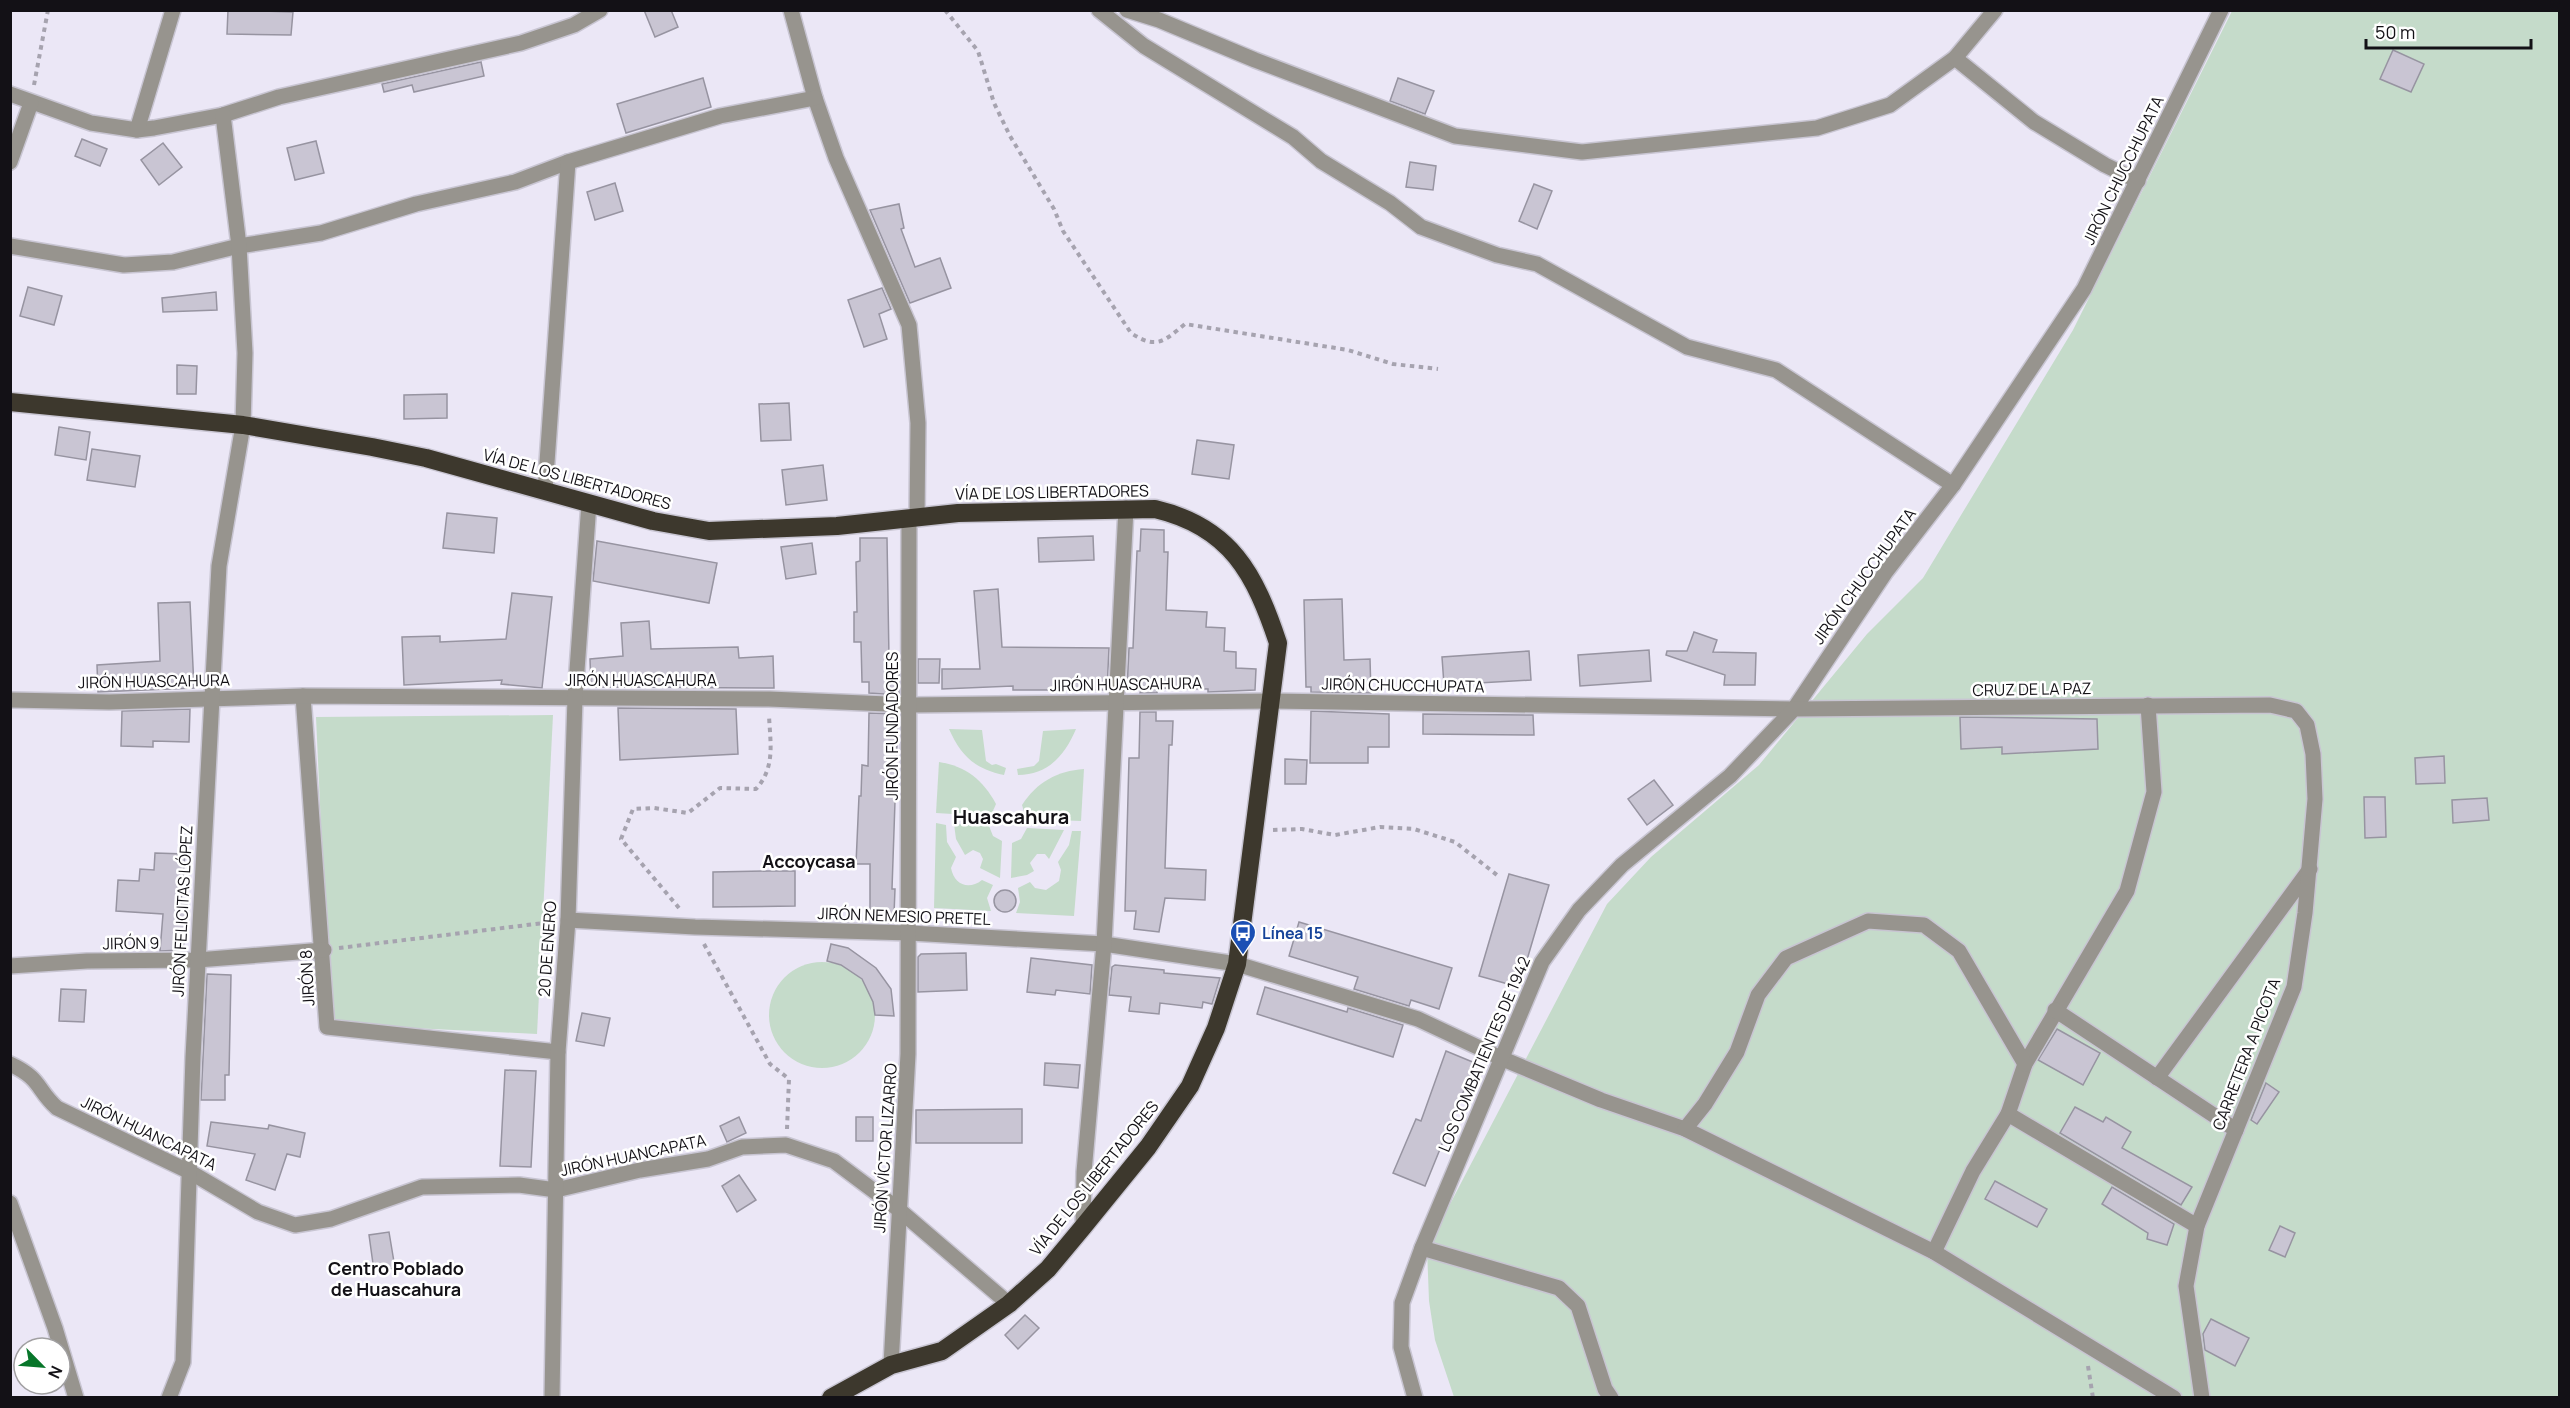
<svg xmlns="http://www.w3.org/2000/svg" width="2570" height="1408" viewBox="0 0 2570 1408" font-family="Manrope,sans-serif">
<rect width="100%" height="100%" fill="#ebe7f6"/>
<!-- green -->
<g fill="#c5dbca">
<path d="M2232 11H2559V1397H1454L1435 1340 1429 1301 1427 1248 1607 904 1651 857 1759 765 1867 634 1923 578 2073 330Z"/>
<path d="M553 715 537 1034 330 1024 316 717Z"/>
<path d="M949 729 982 730 986 761 992 765 996 764 1006 768 1004 775C975 769 961 756 949 729Z"/>
<path d="M1076 729C1065 755 1048 775 1018 775L1017 769 1034 766 1039 761 1043 731Z"/>
<path d="M939 762C966 766 983 780 996 804L992 813 986 816 936 813Z"/>
<path d="M1084 769 1081 821 1030 819 1025 815 1022 805C1037 782 1057 771 1084 769Z"/>
<path d="M936 823 946 825 947 842 956 857 951 868C954 884 968 891 982 880L993 885 987 898 991 911 934 908Z"/>
<path d="M954 824 989 826 993 836 1002 841 1000 878 980 868 983 859 980 853 973 850 965 855 956 839Z"/>
<path d="M1027 828 1064 830 1049 859 1045 854H1037L1030 863 1034 871 1027 875 1011 878 1012 843 1021 839Z"/>
<path d="M1072 831H1081L1074 916 1016 913 1020 902 1018 888 1030 882 1035 888 1046 890 1059 881 1061 870 1058 862 1069 845Z"/>
<circle cx="822" cy="1015" r="53"/>
</g>
<!-- building -->
<g fill="#c9c5d3" stroke="#9794a1" stroke-width="1.5">
<path d="M228 10 293 12 291 35 227 34Z"/>
<path d="M644 10H671L678 27 655 37Z"/>
<path d="M2393 50 2424 64 2411 92 2380 79Z"/>
<path d="M481 62 484 76 414 92 412 85 384 92 382 84Z"/>
<path d="M703 78 711 107 626 133 617 104Z"/>
<path d="M1398 78 1434 91 1425 114 1390 101Z"/>
<path d="M82 139 107 149 100 166 75 156Z"/>
<path d="M316 141 324 173 295 180 287 148Z"/>
<path d="M163 143 182 167 159 185 141 160Z"/>
<path d="M1410 162 1436 166 1433 190 1406 187Z"/>
<path d="M615 183 623 211 595 220 587 192Z"/>
<path d="M1534 184 1552 191 1537 229 1519 221Z"/>
<path d="M899 204 904 228 901 229 915 267 940 258 951 288 910 303 870 210Z"/>
<path d="M28 287 62 296 54 325 20 316Z"/>
<path d="M882 288 891 309 879 314 887 339 864 347 848 300Z"/>
<path d="M216 292 217 310 163 312 162 298Z"/>
<path d="M177 365 197 366 196 394H177Z"/>
<path d="M447 394V418L404 419V395Z"/>
<path d="M789 403 791 440 761 441 759 404Z"/>
<path d="M59 427 90 432 86 460 55 455Z"/>
<path d="M1197 440 1234 445 1229 479 1192 474Z"/>
<path d="M92 449 140 456 135 487 87 480Z"/>
<path d="M823 465 827 500 786 505 782 470Z"/>
<path d="M447 513 497 518 494 553 443 548Z"/>
<path d="M1141 529 1164 530V552H1168L1166 610 1207 612 1206 627 1225 628 1224 651 1236 652V668L1256 669 1255 690 1208 692V689L1157 688V693H1140L1141 690H1127L1129 648H1133L1137 551H1140Z"/>
<path d="M1093 536 1094 560 1039 562 1038 538Z"/>
<path d="M860 538H887L889 658H899V695L869 693V682H862L861 642H854V612H857L856 562 860 561Z"/>
<path d="M597 541 717 563 709 603 593 581Z"/>
<path d="M812 543 816 574 786 579 781 547Z"/>
<path d="M998 589 1002 647 1109 648 1107 690H1013V686L942 689V669H980L974 591Z"/>
<path d="M512 593 552 597 542 688 501 684 502 680 404 685 402 637 440 636V642L506 639Z"/>
<path d="M1342 599 1344 660 1370 659 1371 693 1311 692V687H1306L1304 600Z"/>
<path d="M190 602 194 688 98 692 97 665 160 661 158 603Z"/>
<path d="M649 621 651 649 738 647 739 658 773 656 774 688 591 687 590 659 623 656 621 623Z"/>
<path d="M1694 632 1717 640 1713 652 1756 653 1755 685H1724L1725 675 1666 655 1667 651H1687Z"/>
<path d="M1649 650 1651 681 1580 686 1578 655Z"/>
<path d="M1529 651 1531 680 1444 685 1442 657Z"/>
<path d="M918 659H940L939 683H918Z"/>
<path d="M618 708 736 709 738 754 620 760Z"/>
<path d="M190 709 189 742 153 741V747L121 746 122 711Z"/>
<path d="M1311 711 1389 714V747H1368V763H1310Z"/>
<path d="M1140 712H1156V721H1173L1172 745H1169L1165 868 1206 870 1205 900 1165 898 1159 932 1134 929 1136 911H1125L1129 758H1139Z"/>
<path d="M869 713 898 714 892 889H895L894 914H870V864H856L859 796H861L862 765 868 766Z"/>
<path d="M1423 714 1533 715 1534 735 1423 734Z"/>
<path d="M1960 717 2097 719 2098 749 2002 754V747L1961 749Z"/>
<path d="M2444 756 2445 783 2416 784 2415 758Z"/>
<path d="M1285 759 1307 760 1306 784H1285Z"/>
<path d="M1654 780 1673 805 1647 825 1628 799Z"/>
<path d="M2364 797H2385L2386 837 2365 838Z"/>
<path d="M2487 798 2489 820 2453 823 2452 800Z"/>
<path d="M155 853 185 854 181 904 187 905 183 950 160 951 163 914 116 911 118 880 139 881 140 869 154 870Z"/>
<path d="M769 871H795V906L713 907V872Z"/>
<path d="M1509 874 1549 885 1519 987 1479 976Z"/>
<circle cx="1005" cy="901" r="11"/>
<path d="M1299 922 1452 968 1439 1009 1411 1000 1409 1006 1354 989 1358 977 1289 956Z"/>
<path d="M831 944 848 948 876 968 891 989 894 1016 875 1015 873 1002 862 979 841 965 827 961Z"/>
<path d="M966 953 967 990 918 992V957L921 954Z"/>
<path d="M1031 958 1092 965 1090 994 1056 990 1055 995 1027 992Z"/>
<path d="M1115 965 1164 970V973L1220 978 1212 1004 1203 1002 1202 1008 1160 1003 1159 1014 1129 1011 1131 997 1109 995 1112 967Z"/>
<path d="M207 974 231 975 229 1075H225V1100H201Z"/>
<path d="M1265 987 1347 1012 1348 1008 1403 1025 1393 1057 1257 1014Z"/>
<path d="M61 989 86 990 84 1022 59 1021Z"/>
<path d="M582 1013 610 1018 604 1046 576 1041Z"/>
<path d="M2057 1029 2100 1053 2083 1085 2038 1060Z"/>
<path d="M1446 1051 1475 1063 1425 1186 1393 1173 1416 1119 1421 1121Z"/>
<path d="M1045 1063 1080 1065 1078 1088 1044 1085Z"/>
<path d="M505 1070 536 1071 531 1167 500 1166Z"/>
<path d="M2266 1083 2279 1092 2257 1124 2251 1120Z"/>
<path d="M2075 1107 2103 1122 2106 1117 2131 1132 2122 1148 2192 1187 2181 1205 2060 1133Z"/>
<path d="M1022 1109V1143H916V1110Z"/>
<path d="M739 1117 746 1133 727 1142 720 1126Z"/>
<rect x="856" y="1117" width="17" height="24"/>
<path d="M211 1122 268 1129 269 1125 305 1133 300 1157 287 1154 275 1190 246 1180 255 1154 207 1146Z"/>
<path d="M739 1175 756 1200 737 1212 722 1186Z"/>
<path d="M1995 1181 2047 1209 2037 1227 1985 1199Z"/>
<path d="M2112 1187 2174 1224 2167 1245 2147 1239 2148 1233 2102 1204Z"/>
<path d="M2280 1226 2295 1233 2285 1257 2269 1250Z"/>
<path d="M389 1232 395 1268 374 1271 369 1235Z"/>
<path d="M1025 1315 1039 1328 1018 1349 1005 1335Z"/>
<path d="M2211 1319 2249 1338 2235 1366 2205 1350 2203 1334Z"/>
</g>
<g fill="none" stroke-linecap="round" stroke-linejoin="round">
<defs>
<g id="minor">
<path d="M791 10 815 98 836 158 909 325 918 423 917 518"/>
<path d="M1099 10 1144 46 1293 137 1321 161 1390 203 1421 227 1497 255 1537 264 1687 347 1776 370 1953 485"/>
<path d="M1127 10 1159 20 1255 60 1455 136 1582 152 1817 128 1890 105 1955 58 1995 10"/>
<path d="M1955 58 2034 122 2105 165 2138 181"/>
<path d="M10 94 91 123 137 130 154 128 223 115 279 97 521 43 574 25 600 10"/>
<path d="M137 130 173 10"/>
<path d="M10 162 31 103"/>
<path d="M10 246 124 265 173 262 239 246 321 233 416 204 515 182 568 162 720 116 815 98"/>
<path d="M545 491 568 162"/>
<path d="M303 696 327 1027 558 1052"/>
<path d="M10 700 109 702 303 696 769 699 911 705 1271 701 1794 709 1885 573 1953 485 2084 289 2221 10"/>
<path d="M2148 705 2154 792 2127 891 2025 1064 2008 1114 2197 1226"/>
<path d="M568 920 695 927 910 933 1104 944 1237 964 1418 1019 1503 1059 1601 1100 1685 1129 1934 1252 2174 1398"/>
<path d="M10 966 87 961 197 960 324 950"/>
<path d="M2055 1010 2236 1130"/>
<path d="M10 1064C42 1079 36 1089 57 1108L190 1172 258 1212 295 1225 331 1219 422 1187 519 1185 556 1190 640 1170 708 1159 742 1147 786 1145 834 1161 898 1209 1009 1304"/>
<path d="M2157 1078 2310 869"/>
<path d="M1685 1129 1705 1104 1737 1052 1758 995 1786 958 1868 921 1924 925 1959 951 2025 1064"/>
<path d="M10 1203 55 1328 76 1398"/>
<path d="M1083 1227 1084 1172 1104 944 1126 508"/>
<path d="M1422 1248 1559 1288 1578 1306 1605 1389 1611 1398"/>
<path d="M1934 1252 1973 1171 2008 1114"/>
<path d="M891 1365 908 1054 909 518"/>
<path d="M169 1398 183 1362 193 1057 219 566 243 425 245 353 239 246 223 115"/>
<path d="M552 1398 558 1052 568 920 575 698 589 503"/>
<path d="M1415 1398 1401 1347 1402 1303 1422 1248 1542 962 1579 910 1622 865 1730 776 1794 709 2270 705 2296 711 2307 725 2313 754 2315 799 2305 913 2294 987 2197 1226 2186 1286 2202 1398"/>
</g>
<path id="highway" d="M10 402 243 425 372 447 426 458 653 521 709 531 837 526 958 513 1155 509C1231 527 1255 574 1278 643L1237 964 1216 1028 1190 1086 1148 1147 1083 1227 1048 1269 1009 1304 942 1351 891 1365 831 1398"/>
</defs>
<!-- minor casing -->
<use href="#minor" stroke="#c8c5d2" stroke-width="18"/>
<!-- highway casing -->
<use href="#highway" stroke="#c8c5d2" stroke-width="21"/>
<!-- path -->
<g stroke="#a6a3af" stroke-width="4" stroke-dasharray="4.5 4.5" stroke-linecap="butt">
<path d="M945 10 978 51 994 103 1010 136 1054 209 1063 231 1131 333C1157 350 1164 341 1185 324L1348 350 1393 364 1438 369"/>
<path d="M34 85 48 10"/>
<path d="M1273 830 1302 829 1335 835 1380 827 1414 829 1455 842 1497 875"/>
<path d="M679 908 621 839 633 809 654 808 688 813 720 788 756 789C776 767 770 742 769 715"/>
<path d="M704 944 770 1064 789 1079 787 1129"/>
<path d="M339 948 552 922"/>
<path d="M2088 1366 2093 1398"/>
</g>
<!-- minor -->
<use href="#minor" stroke="#97948e" stroke-width="15"/>
<!-- highway -->
<use href="#highway" stroke="#3d382d" stroke-width="18"/>
</g>
<!-- icons -->
<defs>
<symbol id="bus-pin" viewBox="-11 -11 22 30"><path d="M0 17L-7.5 6A9.5 9.5 0 1 1 7.5 6Z" fill="#1a4fb4" stroke="#fff"/><path d="M-5-6H5V4H4V6H2V4H-2V6H-4V4H-5ZM-3.5-4V0h7V-4ZM-3.5 1.2v1.5H-2V1.2ZM2 1.2v1.5H3.5V1.2Z" fill="#fff"/></symbol>
</defs>
<g fill-rule="evenodd">
<use href="#bus-pin" x="1228" y="918" width="30" height="40"/>
</g>
<g text-anchor="middle" dominant-baseline="central" stroke-width="5" stroke-linejoin="round" paint-order="stroke">
<!-- street labels -->
<g font-size="16" fill="#131116" stroke="#fff">
<text transform="translate(2123 170) rotate(-64)">JIRÓN CHUCCHUPATA</text>
<text transform="translate(577 479) rotate(15)">VÍA DE LOS LIBERTADORES</text>
<text transform="translate(1052 492) rotate(-1)">VÍA DE LOS LIBERTADORES</text>
<text transform="translate(1864 576) rotate(-54)">JIRÓN CHUCCHUPATA</text>
<text x="641" y="680">JIRÓN HUASCAHURA</text>
<text transform="translate(154 681) rotate(-1)">JIRÓN HUASCAHURA</text>
<text transform="translate(1126 684) rotate(-1)">JIRÓN HUASCAHURA</text>
<text transform="translate(1403 685) rotate(1)">JIRÓN CHUCCHUPATA</text>
<text transform="translate(2032 689) rotate(-1)">CRUZ DE LA PAZ</text>
<text transform="translate(892 726) rotate(-90)">JIRÓN FUNDADORES</text>
<text transform="translate(182 911) rotate(-87)">JIRÓN FELICITAS LÓPEZ</text>
<text transform="translate(904 916) rotate(2)">JIRÓN NEMESIO PRETEL</text>
<text transform="translate(131 943) rotate(-1)">JIRÓN 9</text>
<text transform="translate(547 949) rotate(-86)">20 DE ENERO</text>
<text transform="translate(307 978) rotate(-93)">JIRÓN 8</text>
<text transform="translate(1484 1054) rotate(-67)">LOS COMBATIENTES DE 1942</text>
<text transform="translate(2246 1054) rotate(-69)">CARRETERA A PICOTA</text>
<text transform="translate(149 1133) rotate(26)">JIRÓN HUANCAPATA</text>
<text transform="translate(885 1148) rotate(-86)">JIRÓN VÍCTOR LIZARRO</text>
<text transform="translate(633 1155) rotate(-12)">JIRÓN HUANCAPATA</text>
<text transform="translate(1094 1178) rotate(-51)">VÍA DE LOS LIBERTADORES</text>
</g>
<!-- transit labels -->
<g font-size="16" font-weight="bold" fill="#164399" stroke="#fff" text-anchor="start">
<text x="1262" y="933">Línea 15</text>
</g>
<!-- neighbourhood labels -->
<g font-size="18" font-weight="bold" fill="#131116" stroke="#fff">
<text x="809" y="861">Accoycasa</text>
<text x="396" y="1268">Centro Poblado<tspan x="396" dy="21">de Huascahura</tspan></text>
</g>
<!-- quarter labels -->
<g font-size="20" font-weight="bold" fill="#131116" stroke="#fff">
<text x="1011" y="816">Huascahura</text>
</g>
</g>
<!-- border -->
<rect width="2570" height="1408" fill="none" stroke="#131116" stroke-width="24"/>
<!-- north arrow -->
<g transform="translate(42 1366) rotate(115)"><circle r="28" fill="#ffffff" stroke="#a1a0a2" stroke-width="1.5"/>
<path d="M0-4.5L10 22L0 15L-10 22Z" fill="#07762a"/>
<text y="-9" font-size="16" font-weight="bold" text-anchor="middle" fill="#131116">N</text>
</g>
<!-- scale -->
<path d="M2366 39v9h165v-9" fill="none" stroke="#131116" stroke-width="3"/>
<text x="2375" y="39" font-size="18" fill="#131116" stroke="#ffffff" stroke-width="4.5" paint-order="stroke">50 m</text>
</svg>
